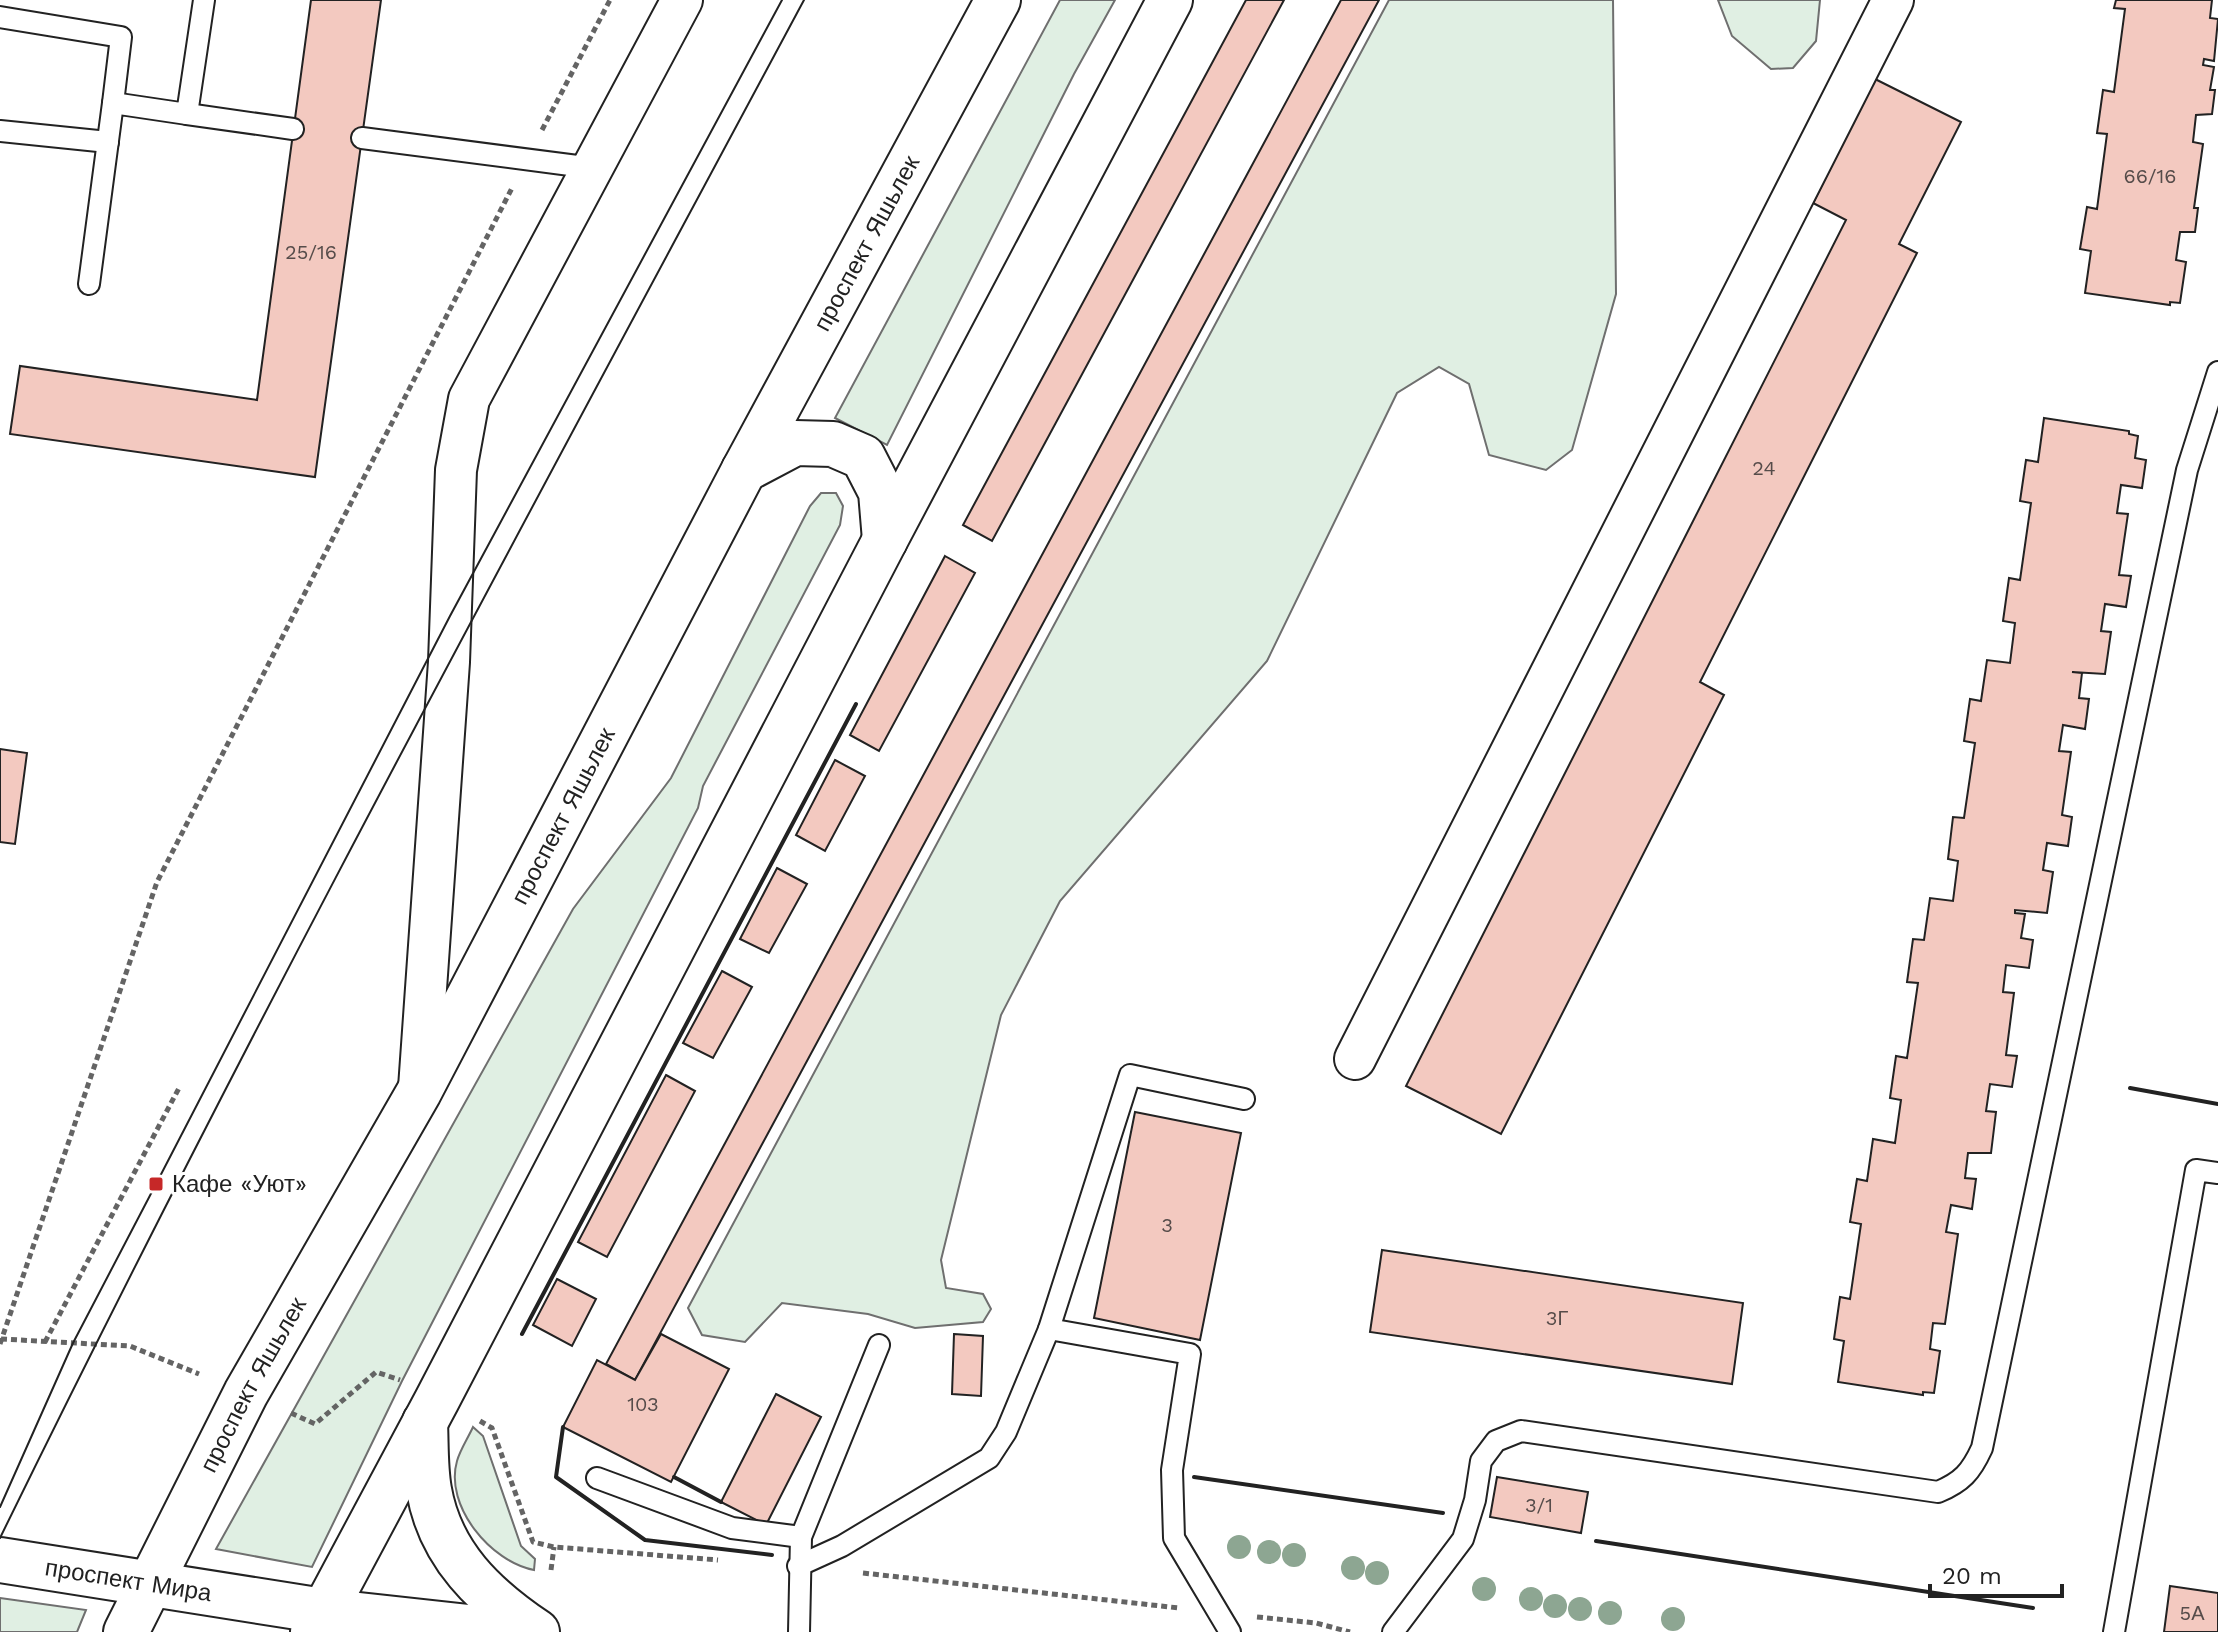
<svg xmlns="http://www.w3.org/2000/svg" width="2218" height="1632" viewBox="0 0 2218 1632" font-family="'Work Sans',sans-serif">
<rect width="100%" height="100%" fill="#fff"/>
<!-- green -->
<g fill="#e0efe3" stroke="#6f6f6f" stroke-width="2">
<path d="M1060 0H1115L1074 74 887 445 835 418Z"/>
<path d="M1389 0H1613L1616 294 1572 450 1546 470 1489 455 1469 384 1439 367 1397 393 1267 661 1060 901 1001 1015 941 1260 946 1288 983 1294 991 1309 983 1322 915 1328 868 1314 782 1303 745 1342 702 1335 688 1308Z"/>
<path d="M1718 0H1820L1816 41 1793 68 1771 69 1732 36Z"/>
<path d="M821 493H836L843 506 840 525 703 786 698 808 402 1381 312 1567 216 1549 573 909 671 778 810 506Z"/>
<path d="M473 1427 483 1436 521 1546 535 1559 534 1570C491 1562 444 1506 457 1461 460 1450 468 1438 473 1427Z"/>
<path d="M0 1598 86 1610 77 1632H0Z"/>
</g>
<!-- building -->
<g fill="#f3c9c0" stroke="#222" stroke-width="2">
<path d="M311 0H381L315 477 10 434 20 366 257 400Z"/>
<path d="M1246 0H1284L992 541 963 525Z"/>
<path d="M1341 0H1379L635 1380 606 1364Z"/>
<path d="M2116 0H2212L2210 18 2218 19 2214 61 2204 59 2203 65 2214 67 2210 90H2215L2212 114 2196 115 2193 142 2203 144 2194 208H2198L2195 232H2180L2176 260 2186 262 2180 303 2170 302V305L2085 293 2091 251 2080 249 2087 207 2097 209 2107 134 2097 133 2103 90 2114 92 2125 9 2114 8Z"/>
<path d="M1875 79 1961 122 1899 244 1917 253 1700 682 1724 695 1501 1134 1406 1086 1846 220 1813 203Z"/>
<path d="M2044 418 2129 431V434L2138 436 2135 458 2146 460 2142 488 2121 485 2117 513 2128 514 2119 575 2131 576 2126 607 2105 604 2101 631 2111 632 2105 674 2072 672 2082 673 2079 698 2089 699 2085 729 2063 725 2059 751 2071 752 2062 815 2072 817 2068 846 2047 843 2043 870 2053 872 2047 913 2015 910V913L2025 914 2021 938 2033 940 2029 968 2006 965 2003 992 2014 993 2006 1055 2017 1056 2012 1087 1990 1084 1986 1111 1996 1112 1991 1153H1968L1965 1178 1976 1179 1972 1209 1951 1205 1946 1232 1958 1234 1945 1324 1933 1323 1930 1349 1940 1351 1934 1393 1923 1392V1395L1838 1382 1844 1341 1834 1339 1840 1297 1850 1299 1861 1224 1850 1222 1857 1179 1867 1181 1873 1139 1895 1143 1901 1100 1890 1098 1896 1056 1907 1058 1918 983 1907 982 1913 939 1924 940 1930 898 1953 901 1958 861 1948 859 1953 817 1964 818 1975 743 1964 741 1970 699 1981 701 1987 660 2010 663 2015 623 2003 621 2009 578 2020 580 2031 503 2020 501 2026 460 2038 462Z"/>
<path d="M945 556 975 573 879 751 850 735Z"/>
<path d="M0 749 27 753 15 844 0 842Z"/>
<path d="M835 760 865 776 825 851 796 835Z"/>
<path d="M777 868 807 884 769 953 740 939Z"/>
<path d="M722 971 752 987 713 1058 683 1043Z"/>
<path d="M666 1075 695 1091 607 1257 578 1242Z"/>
<path d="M1135 1112 1241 1133 1200 1340 1094 1318Z"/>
<path d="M1382 1250 1743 1303 1732 1384 1370 1332Z"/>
<path d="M557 1279 596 1299 572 1346 533 1325Z"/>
<path d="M661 1334 729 1369 671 1482 563 1427 597 1360 635 1380Z"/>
<path d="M954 1334 983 1336 981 1396 952 1394Z"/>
<path d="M776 1394 821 1417 766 1525 721 1502Z"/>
<path d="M1497 1477 1588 1492 1581 1533 1490 1517Z"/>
<path d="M2170 1586 2218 1593V1632H2164Z"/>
</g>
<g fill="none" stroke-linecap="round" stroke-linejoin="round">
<defs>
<g id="service">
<path d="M0 17 121 37 113 103"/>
<path d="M187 114 293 129"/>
<path d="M0 131 108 142"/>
<path d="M362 138 593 168"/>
<path d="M89 284 113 103 187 114 204 0"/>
<path d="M1049 1329 1130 1075 1244 1099"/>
<path d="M597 1478 732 1528 801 1537"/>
<path d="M798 1566 842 1546 989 1458 1006 1432 1049 1329 1190 1354 1172 1470 1174 1538 1230 1632"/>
<path d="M799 1632 801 1537 879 1345"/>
<path d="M1393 1632 1463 1539 1475 1500 1481 1461 1496 1441 1521 1431 1938 1492C1962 1482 1971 1472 1982 1448L2187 470 2218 372"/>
<path d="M2114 1632 2196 1170 2218 1173"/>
</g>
<g id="minor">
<path d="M1355 1059 1893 0"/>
<path d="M419 1088 449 662 456 470 469 399 682 0"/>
</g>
<g id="secondary">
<path d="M744 470 795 443 833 444 863 457 881 492 885 540"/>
<path d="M425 1422C426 1444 425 1468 429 1490 440 1555 485 1597 537 1632"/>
<path id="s1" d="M126 1632 246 1393 419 1092 744 470 998 0"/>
<path d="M313 1632 437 1400 885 540 1170 0"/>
</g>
<g id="primary">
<path id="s2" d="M0 1560 323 1611 513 1632"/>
</g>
</defs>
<!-- service casing -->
<use href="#service" stroke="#222" stroke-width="24"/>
<!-- minor casing -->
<use href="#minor" stroke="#222" stroke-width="44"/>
<!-- secondary casing -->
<use href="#secondary" stroke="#222" stroke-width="48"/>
<!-- primary casing -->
<use href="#primary" stroke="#222" stroke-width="48"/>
<!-- path -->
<g stroke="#646464" stroke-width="5" stroke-dasharray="6 4" stroke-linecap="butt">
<path d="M542 130 610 0"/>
<path d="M1 1339 130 1346 199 1374"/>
<path d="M45 1342 179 1088"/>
<path d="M0 1344 157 882 512 188"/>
<path d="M291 1413 315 1424 376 1372 400 1380"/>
<path d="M480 1421 492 1428 533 1542 554 1547 718 1560"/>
<path d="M551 1570 554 1547"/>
<path d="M863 1573 1179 1608"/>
<path d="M1257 1617 1316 1623 1350 1632"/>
</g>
<!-- service -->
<use href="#service" stroke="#fff" stroke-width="20"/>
<!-- minor -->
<use href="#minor" stroke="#fff" stroke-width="40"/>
<!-- secondary -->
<use href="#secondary" stroke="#fff" stroke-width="44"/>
<!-- primary -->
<use href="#primary" stroke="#fff" stroke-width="44"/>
<!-- tram -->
<g stroke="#222" stroke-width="2">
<path d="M0 1507 73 1343 156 1184 450 616 782 0"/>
<path d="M0 1538C254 1018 531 510 804 0"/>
</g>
<!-- wall -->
<g stroke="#222" stroke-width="4">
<path d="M2130 1088 2218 1104"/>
<path d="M522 1334 856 704"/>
<path d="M563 1427 556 1477 645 1540 772 1555"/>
<path d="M674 1477 721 1502"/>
<path d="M1194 1477 1443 1513"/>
<path d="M1596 1541 2033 1608"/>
</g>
</g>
<!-- trees -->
<g fill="#8da692">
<circle cx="1239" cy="1547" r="12"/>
<circle cx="1269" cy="1552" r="12"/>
<circle cx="1294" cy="1555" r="12"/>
<circle cx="1353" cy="1568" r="12"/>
<circle cx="1377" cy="1573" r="12"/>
<circle cx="1484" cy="1589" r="12"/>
<circle cx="1531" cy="1599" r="12"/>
<circle cx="1555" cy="1606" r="12"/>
<circle cx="1580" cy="1609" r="12"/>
<circle cx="1610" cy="1613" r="12"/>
<circle cx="1673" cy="1619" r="12"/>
</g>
<!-- markers -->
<rect fill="#c62828" stroke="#fff" stroke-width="3" x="148" y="1176" width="16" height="16" rx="4"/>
<g text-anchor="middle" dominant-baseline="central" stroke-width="6" stroke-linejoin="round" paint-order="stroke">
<!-- number labels -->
<g font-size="20" fill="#564c4a">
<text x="2150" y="176">66/16</text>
<text x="311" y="252">25/16</text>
<text x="1764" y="468">24</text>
<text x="1167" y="1225">3</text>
<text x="1557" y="1318">3Г</text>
<text x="643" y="1404">103</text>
<text x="1539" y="1505">3/1</text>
<text x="2192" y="1613">5А</text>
</g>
<!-- street labels -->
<g font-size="24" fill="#222" stroke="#fff">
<text stroke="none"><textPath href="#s1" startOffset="1574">проспект Яшьлек</textPath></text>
<text stroke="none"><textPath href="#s1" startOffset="926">проспект Яшьлек</textPath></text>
<text stroke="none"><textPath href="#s1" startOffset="278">проспект Яшьлек</textPath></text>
<text stroke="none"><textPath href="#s2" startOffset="130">проспект Мира</textPath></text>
</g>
<!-- poi labels -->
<g font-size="24" fill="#222" stroke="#fff" text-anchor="start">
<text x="172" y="1184">Кафе «Уют»</text>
</g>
</g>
<!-- scale -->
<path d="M1930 1584v12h132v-12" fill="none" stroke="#222222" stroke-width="4"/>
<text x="1942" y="1584" font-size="24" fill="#222222" stroke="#ffffff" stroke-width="6" paint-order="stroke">20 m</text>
</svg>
